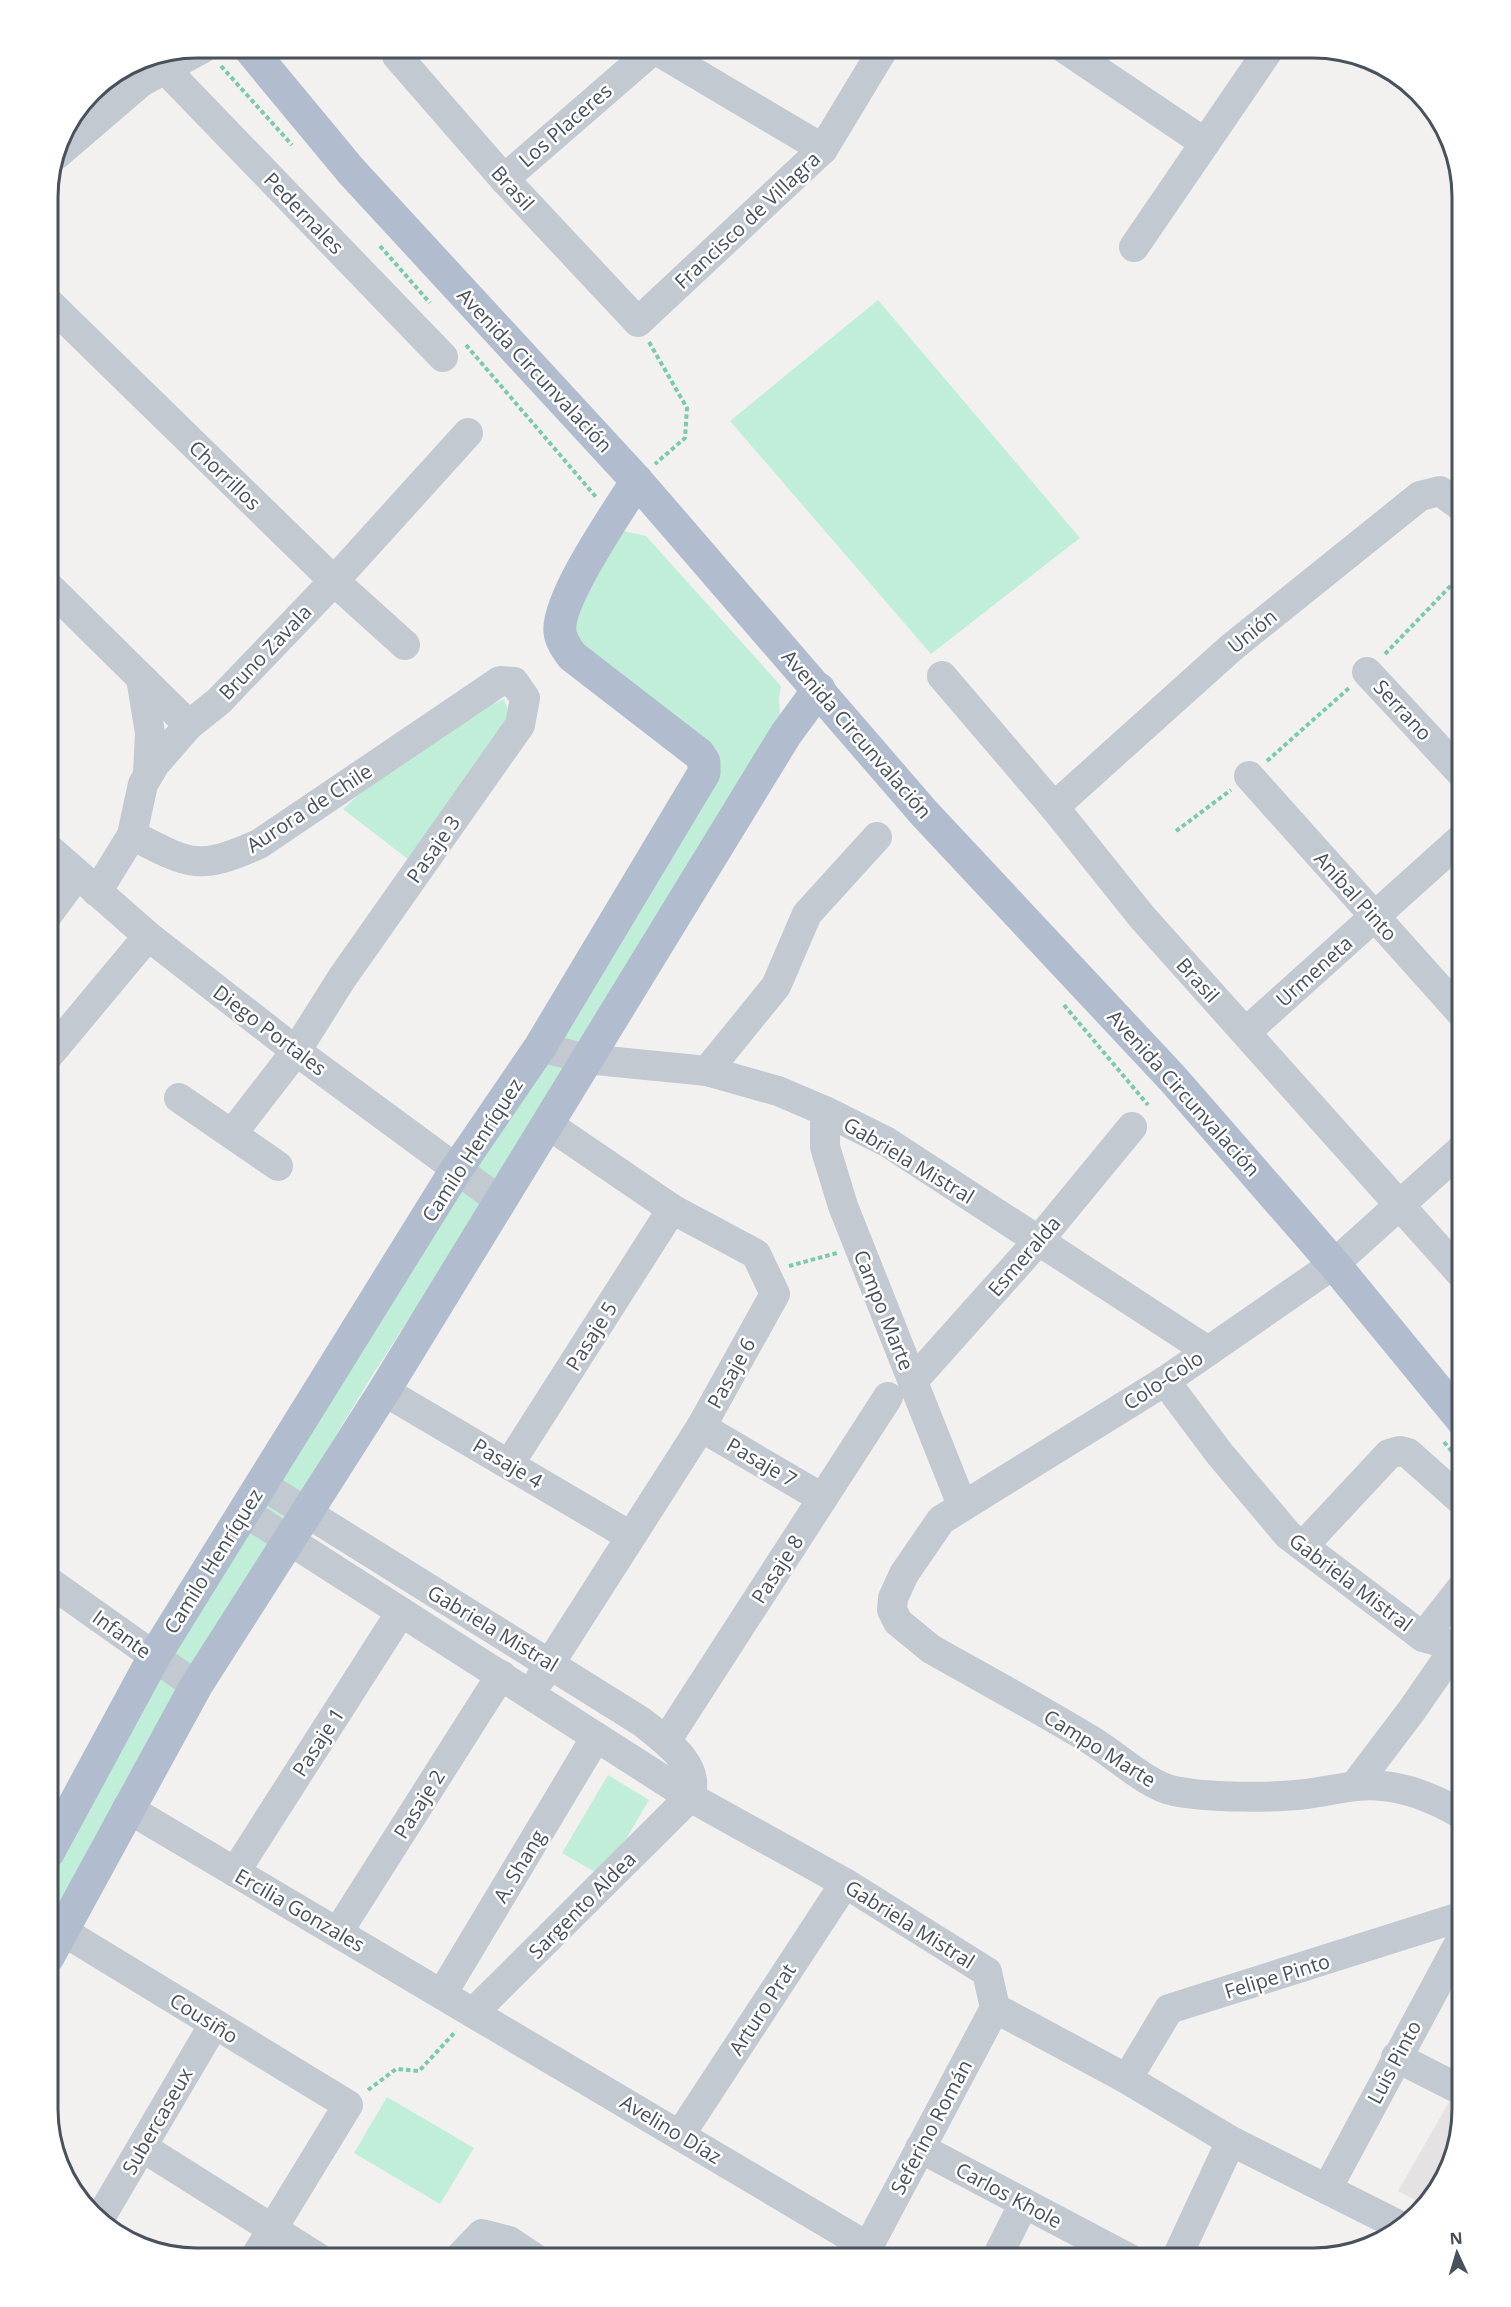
<svg xmlns="http://www.w3.org/2000/svg" width="1511" height="2307" viewBox="0 0 1511 2307" font-family="'Open Sans',sans-serif">
<rect width="100%" height="100%" fill="#f3f1f0"/>
<!-- education -->
<path fill="#e4e2e2" d="M1453 2095 1463 2100V2109L1443 2184 1423 2204 1398 2191Z"/>
<!-- green -->
<g fill="#c1eed8">
<path d="M878 300 1080 538 931 654 730 421Z"/>
<path d="M615 529 646 536 781 686 779 698 781 733 584 1051 547 1044 710 772 564 630Z"/>
<path d="M504 699 516 732 409 860 343 809C391 764 444 725 504 699Z"/>
<path d="M541 1058 572 1067 373 1374 279 1529 48 1949V1886L165 1662Z"/>
<path d="M608 1775 649 1800 604 1877 562 1853Z"/>
<path d="M387 2097 474 2148 440 2204 354 2153Z"/>
</g>
<g fill="none" stroke-linecap="round" stroke-linejoin="round">
<!-- path -->
<g stroke="#7acbae" stroke-width="4" stroke-dasharray="4.5 3" stroke-linecap="butt">
<path d="M221 66 292 145"/>
<path d="M380 246 430 303"/>
<path d="M649 342 687 408 685 438 655 464"/>
<path d="M466 345 596 497"/>
<path d="M1385 654 1463 573"/>
<path d="M1267 761 1349 688"/>
<path d="M1176 831 1231 790"/>
<path d="M1064 1005 1148 1105"/>
<path d="M789 1266 837 1253"/>
<path d="M1444 1442 1463 1465"/>
<path d="M368 2090 396 2069 419 2071 456 2031"/>
</g>
<!-- minor -->
<g stroke="#c2c9d1" stroke-width="30">
<path d="M394 48 397 56 504 179 638 322 823 149 884 48"/>
<path d="M653 48 823 149"/>
<path d="M1064 48 1205 143"/>
<path d="M165 69 443 357"/>
<path d="M56 155 141 82 203 48"/>
<path d="M504 179 654 49"/>
<path d="M1134 247 1270 48"/>
<path d="M48 302 334 581 405 645"/>
<path d="M48 586 189 725"/>
<path d="M1367 672 1463 775"/>
<path d="M942 676 1054 807 1142 917 1463 1276"/>
<path d="M141 678 150 733 148 774"/>
<path d="M1249 776 1463 1015"/>
<path d="M1054 807 1232 647 1420 496 1440 491 1463 508"/>
<path d="M132 835C190 865 198 871 259 844L500 681 514 682 525 698 520 725 342 978 296 1051 232 1134"/>
<path d="M48 848 148 936 296 1051 500 1201"/>
<path d="M97 892 132 835 143 784 155 764 189 725 219 701 334 581 468 433"/>
<path d="M48 914 77 875"/>
<path d="M1246 1032 1463 837"/>
<path d="M540 1047 586 1059 707 1071 778 1091 825 1111 887 1142 1208 1351"/>
<path d="M48 1056 148 936"/>
<path d="M707 1071 776 986 807 914 877 837"/>
<path d="M179 1098 278 1166"/>
<path d="M825 1111V1147L843 1206 962 1505"/>
<path d="M913 1381 1039 1240 1132 1127"/>
<path d="M1165 1381 1219 1453 1288 1535 1423 1637 1463 1648"/>
<path d="M384 1391 630 1536"/>
<path d="M701 1427 822 1498"/>
<path d="M510 1463 672 1209"/>
<path d="M261 1484 642 1722C664 1740 702 1765 690 1797L473 2013"/>
<path d="M245 1512 690 1797 845 1883 987 1972 995 2008 1127 2079 1231 2141 1400 2226"/>
<path d="M1303 1546 1389 1454 1400 1451 1408 1453 1463 1502"/>
<path d="M48 1581 196 1686"/>
<path d="M1423 1637 1463 1586"/>
<path d="M540 1679 701 1427 775 1294 756 1254 672 1209 549 1125"/>
<path d="M666 1741 888 1397"/>
<path d="M1356 1784 1412 1710 1457 1645"/>
<path d="M127 1808 868 2247 995 2008"/>
<path d="M1463 1815C1439 1801 1410 1788 1382 1786 1356 1783 1332 1791 1306 1794 1271 1798 1209 1798 1174 1791 1146 1785 1115 1754 1089 1739 1038 1708 984 1679 931 1649L898 1622 892 1610 893 1598 904 1574 941 1520 1165 1381 1334 1264 1463 1148"/>
<path d="M235 1872 401 1612"/>
<path d="M61 1930 348 2105 254 2259"/>
<path d="M338 1932 501 1675"/>
<path d="M442 1994 596 1737"/>
<path d="M1396 2057 1463 2091"/>
<path d="M1127 2079 1169 2009 1463 1916"/>
<path d="M680 2135 845 1883"/>
<path d="M142 2147 320 2259"/>
<path d="M920 2148 1130 2259"/>
<path d="M1327 2189 1463 1936"/>
<path d="M100 2218 214 2024"/>
<path d="M458 2259 482 2234 509 2241 536 2259"/>
<path d="M996 2259 1024 2203"/>
<path d="M1176 2259 1231 2141"/>
</g>
<!-- major -->
<g stroke="#b1bcce" stroke-width="33">
<path d="M249 48 351 171 637 481 924 813 1173 1079 1334 1264 1463 1421"/>
<path d="M48 1853 154 1657 456 1170 540 1047 704 773V762L699 754 572 656C567 649 561 641 560 632 556 600 618 511 637 481"/>
<path d="M48 1957 196 1686 384 1391 786 734 819 689"/>
</g>
</g>
<g text-anchor="middle" dominant-baseline="central" stroke-width="5" stroke-linejoin="round" paint-order="stroke">
<!-- street labels -->
<g font-size="20" fill="#49515d" stroke="#fff">
<text transform="translate(565 125) rotate(-41)">Los Placeres</text>
<text transform="translate(513 188) rotate(48)">Brasil</text>
<text transform="translate(304 213) rotate(46)">Pedernales</text>
<text transform="translate(747 220) rotate(-43)">Francisco de Villagra</text>
<text transform="translate(535 370) rotate(47)">Avenida Circunvalación</text>
<text transform="translate(225 475) rotate(44)">Chorrillos</text>
<text transform="translate(1252 631) rotate(-39)">Unión</text>
<text transform="translate(265 652) rotate(-46)">Bruno Zavala</text>
<text transform="translate(1403 710) rotate(47)">Serrano</text>
<text transform="translate(857 734) rotate(49)">Avenida Circunvalación</text>
<text transform="translate(309 808) rotate(-33)">Aurora de Chile</text>
<text transform="translate(433 849) rotate(-55)">Pasaje 3</text>
<text transform="translate(1356 896) rotate(48)">Aníbal Pinto</text>
<text transform="translate(1314 971) rotate(-42)">Urmeneta</text>
<text transform="translate(1198 980) rotate(48)">Brasil</text>
<text transform="translate(270 1030) rotate(37)">Diego Portales</text>
<text transform="translate(1184 1093) rotate(48)">Avenida Circunvalación</text>
<text transform="translate(472 1150) rotate(-57)">Camilo Henríquez</text>
<text transform="translate(909 1160) rotate(31)">Gabriela Mistral</text>
<text transform="translate(1024 1256) rotate(-49)">Esmeralda</text>
<text transform="translate(884 1310) rotate(68)">Campo Marte</text>
<text transform="translate(591 1336) rotate(-58)">Pasaje 5</text>
<text transform="translate(731 1373) rotate(-61)">Pasaje 6</text>
<text transform="translate(1163 1380) rotate(-33)">Colo-Colo</text>
<text transform="translate(762 1462) rotate(30)">Pasaje 7</text>
<text transform="translate(508 1463) rotate(31)">Pasaje 4</text>
<text transform="translate(213 1561) rotate(-58)">Camilo Henríquez</text>
<text transform="translate(777 1569) rotate(-57)">Pasaje 8</text>
<text transform="translate(1351 1582) rotate(37)">Gabriela Mistral</text>
<text transform="translate(493 1628) rotate(31)">Gabriela Mistral</text>
<text transform="translate(122 1634) rotate(36)">Infante</text>
<text transform="translate(318 1742) rotate(-57)">Pasaje 1</text>
<text transform="translate(1100 1748) rotate(32)">Campo Marte</text>
<text transform="translate(419 1804) rotate(-58)">Pasaje 2</text>
<text transform="translate(519 1866) rotate(-59)">A. Shang</text>
<text transform="translate(582 1905) rotate(-45)">Sargento Aldea</text>
<text transform="translate(300 1910) rotate(30)">Ercilia Gonzales</text>
<text transform="translate(910 1924) rotate(32)">Gabriela Mistral</text>
<text transform="translate(1277 1976) rotate(-17)">Felipe Pinto</text>
<text transform="translate(762 2009) rotate(-57)">Arturo Prat</text>
<text transform="translate(204 2018) rotate(32)">Cousiño</text>
<text transform="translate(1394 2062) rotate(-62)">Luis Pinto</text>
<text transform="translate(157 2121) rotate(-60)">Subercaseux</text>
<text transform="translate(931 2127) rotate(-62)">Seferino Román</text>
<text transform="translate(671 2129) rotate(31)">Avelino Díaz</text>
<text transform="translate(1009 2195) rotate(28)">Carlos Khole</text>
</g>
</g>
<!-- crop -->
<path d="M0 0H1511V2307H0ZM197 58H1313A139 139 0 0 1 1452 197V2109A139 139 0 0 1 1313 2248H197A139 139 0 0 1 58 2109V197A139 139 0 0 1 197 58Z" fill="#fff" fill-rule="evenodd"/>
<path fill="none" stroke="#49515d" stroke-width="3" d="M197 58H1313A139 139 0 0 1 1452 197V2109A139 139 0 0 1 1313 2248H197A139 139 0 0 1 58 2109V197A139 139 0 0 1 197 58Z"/>
<!-- north arrow -->
<g transform="translate(1457 2253) rotate(356)" stroke="#ffffff" stroke-width="4.5" paint-order="stroke">
<path d="M0-4.5L10 22L0 15L-10 22Z" fill="#49515d"/>
<text y="-9" font-size="16" font-weight="bold" text-anchor="middle" fill="#49515d">N</text>
</g>
</svg>
